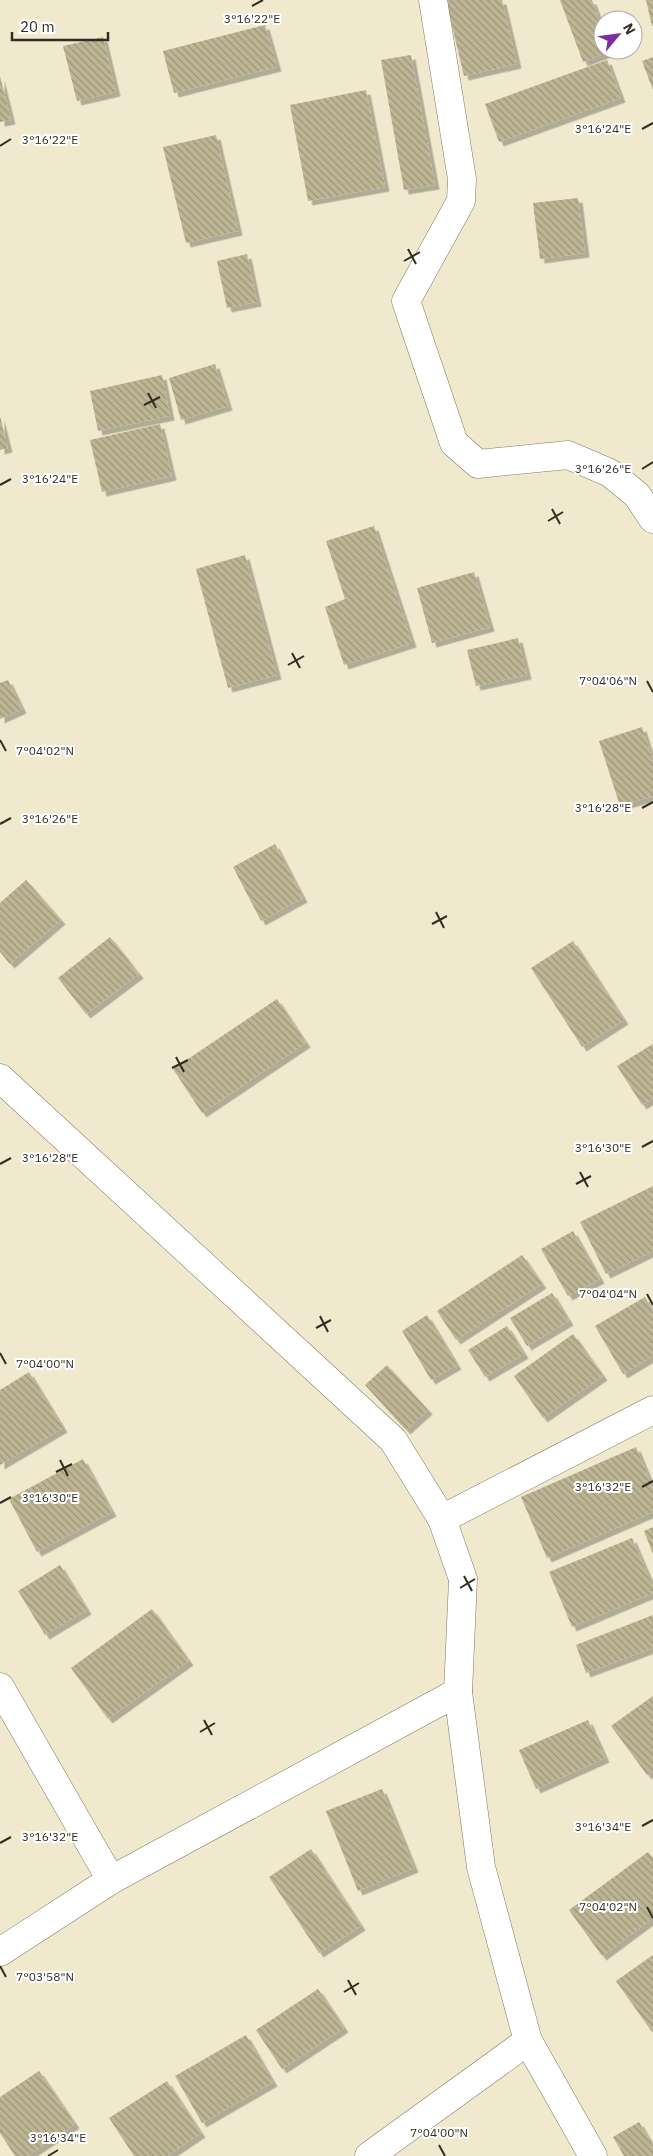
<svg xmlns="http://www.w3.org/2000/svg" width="653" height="2156" viewBox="0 0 653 2156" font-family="'IBM Plex Sans',sans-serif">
<defs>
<pattern id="building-back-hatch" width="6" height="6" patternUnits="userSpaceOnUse" patternTransform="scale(1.25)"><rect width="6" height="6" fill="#beb595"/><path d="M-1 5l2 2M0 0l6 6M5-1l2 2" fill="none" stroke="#9b9479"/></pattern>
<filter id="shadow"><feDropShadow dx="4.5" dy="4.5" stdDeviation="0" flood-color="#0004"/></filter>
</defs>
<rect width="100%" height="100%" fill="#f0e9ce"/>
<!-- building -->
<g fill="url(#building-back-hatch)" filter="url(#shadow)">
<path d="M446 0H502L517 64 464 76Z"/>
<path d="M560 0H592L603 30V50H614L583 62Z"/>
<path d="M646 0H653V26H652Z"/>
<path d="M265 25 277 67 174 93 163 51Z"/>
<path d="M103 37 116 92 77 101 63 46Z"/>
<path d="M411 55 435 185 404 190 381 60Z"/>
<path d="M653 57V90L642 61Z"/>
<path d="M607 60 621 98 499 142 485 104Z"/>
<path d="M0 76 11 120 0 122Z"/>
<path d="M366 90 385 187 308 201 290 105Z"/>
<path d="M216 135 238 231 186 243 163 147Z"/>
<path d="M578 198 585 253 540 259 533 203Z"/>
<path d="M247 254 257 302 227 308 217 261Z"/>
<path d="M215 364 228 406 181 420 169 378Z"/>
<path d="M162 375 170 416 98 431 90 391Z"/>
<path d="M0 416 8 448 0 450Z"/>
<path d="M160 424 172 476 102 492 90 440Z"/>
<path d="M374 526 412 643 344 665 325 607 345 599 326 541Z"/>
<path d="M245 555 277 675 228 688 196 569Z"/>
<path d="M474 572 490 627 432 643 417 588Z"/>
<path d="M518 638 527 675 476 686 467 650Z"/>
<path d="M8 680 22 709 0 719V683Z"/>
<path d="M642 727 653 762V796L620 806 599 741Z"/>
<path d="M275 844 303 898 261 921 233 867Z"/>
<path d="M26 880 61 920 10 964 0 952V903Z"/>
<path d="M110 937 139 974 86 1014 58 978Z"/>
<path d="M573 941 624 1020 582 1047 531 968Z"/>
<path d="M277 999 306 1043 202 1113 173 1069Z"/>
<path d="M653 1044V1098L642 1105 617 1066Z"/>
<path d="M653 1186V1251L606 1274 580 1222Z"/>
<path d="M573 1231 600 1279 568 1296 541 1249Z"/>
<path d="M522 1255 542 1284 456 1340 437 1311Z"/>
<path d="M552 1293 569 1321 527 1346 510 1318Z"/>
<path d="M645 1297 653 1312V1356L623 1374 595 1326Z"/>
<path d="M427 1315 457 1365 431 1380 402 1331Z"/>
<path d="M507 1326 524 1354 485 1377 468 1350Z"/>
<path d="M573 1334 603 1376 543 1418 514 1376Z"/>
<path d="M387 1365 428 1410 406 1430 365 1385Z"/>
<path d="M29 1372 63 1428 0 1465V1390Z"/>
<path d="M636 1447 653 1488V1512L547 1558 521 1497Z"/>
<path d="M83 1459 112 1512 37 1552 9 1499Z"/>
<path d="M653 1527V1554L644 1531Z"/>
<path d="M632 1538 653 1587V1593L572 1627 549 1572Z"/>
<path d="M60 1565 87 1610 45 1635 18 1591Z"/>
<path d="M152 1609 189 1661 108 1719 71 1668Z"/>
<path d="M653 1615V1648L586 1673 576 1645Z"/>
<path d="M653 1696V1771L647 1775 611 1726Z"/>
<path d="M588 1720 605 1758 536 1789 519 1750Z"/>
<path d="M382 1789 414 1868 358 1891 326 1811Z"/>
<path d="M311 1849 361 1926 319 1953 269 1877Z"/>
<path d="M648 1852 653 1858V1918L602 1956 569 1910Z"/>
<path d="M653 1955V2031L652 2032 616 1981Z"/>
<path d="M318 1989 344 2028 282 2069 256 2030Z"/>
<path d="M246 2035 273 2082 202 2123 175 2076Z"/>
<path d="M39 2071 75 2124 27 2156H15L0 2133V2097Z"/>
<path d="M167 2081 201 2133 167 2156H134L109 2118Z"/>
<path d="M639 2122 653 2146V2156H624L613 2137Z"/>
</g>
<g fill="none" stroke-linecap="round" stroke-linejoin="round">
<defs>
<g id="minor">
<path d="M433 0 462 179 461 201 406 301 454 443 478 464 568 455 610 473 637 495 653 519"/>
<path d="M0 1078 393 1440 442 1519 463 1579 458 1692 481 1867 528 2041 593 2156"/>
<path d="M442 1519 653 1410"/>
<path d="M0 1687 111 1880"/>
<path d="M0 1952 111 1880 458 1692"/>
<path d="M369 2156 528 2041"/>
</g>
</defs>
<!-- minor casing -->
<use href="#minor" stroke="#817a61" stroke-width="29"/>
<!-- minor -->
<use href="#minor" stroke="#fff" stroke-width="28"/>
</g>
<!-- ticks -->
<path fill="none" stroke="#302d22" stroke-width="2" d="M252 6 263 0M642 129 653 123M0 146 11 139M408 249 416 264M404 261 420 252M148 393 156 408M144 405 160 397M642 469 653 462M0 485 11 479M552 509 560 524M548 521 563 512M292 653 300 668M288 665 304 656M647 681 653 692M0 740 6 751M642 808 653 802M0 824 11 818M436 912 444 928M432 924 447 916M176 1057 184 1072M172 1068 188 1060M642 1147 653 1141M0 1164 11 1158M580 1172 588 1187M576 1184 591 1176M647 1294 653 1305M320 1316 328 1332M316 1328 331 1320M0 1353 6 1364M60 1460 68 1476M56 1472 72 1464M642 1487 653 1481M0 1503 11 1497M464 1576 472 1591M460 1588 475 1579M204 1720 212 1735M200 1732 215 1723M642 1826 653 1820M0 1843 11 1837M647 1907 653 1918M0 1966 6 1977M348 1980 356 1995M344 1992 359 1983M439 2145 445 2156M48 2156 58 2150"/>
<g font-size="12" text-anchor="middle" fill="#302d22" stroke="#fff" stroke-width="4" stroke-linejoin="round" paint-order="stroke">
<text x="252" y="23">3°16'22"E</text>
<text x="603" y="133">3°16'24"E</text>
<text x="50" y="144">3°16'22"E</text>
<text x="603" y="473">3°16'26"E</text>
<text x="50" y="483">3°16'24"E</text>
<text x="608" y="685">7°04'06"N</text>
<text x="45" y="755">7°04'02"N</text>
<text x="603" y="812">3°16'28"E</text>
<text x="50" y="823">3°16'26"E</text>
<text x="603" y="1152">3°16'30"E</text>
<text x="50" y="1162">3°16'28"E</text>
<text x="608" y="1298">7°04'04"N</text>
<text x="45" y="1368">7°04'00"N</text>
<text x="603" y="1491">3°16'32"E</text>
<text x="50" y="1502">3°16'30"E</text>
<text x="603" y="1831">3°16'34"E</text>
<text x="50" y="1841">3°16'32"E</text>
<text x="608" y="1911">7°04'02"N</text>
<text x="45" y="1981">7°03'58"N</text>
<text x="439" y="2137">7°04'00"N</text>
<text x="58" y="2142">3°16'34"E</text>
</g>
<!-- north arrow -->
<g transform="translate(618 35) rotate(61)"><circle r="24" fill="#ffffff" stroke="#acaba7"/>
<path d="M0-4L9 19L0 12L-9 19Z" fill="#7c2fa1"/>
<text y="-8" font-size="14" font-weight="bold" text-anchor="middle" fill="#302d22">N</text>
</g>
<!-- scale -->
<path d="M12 32v8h96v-8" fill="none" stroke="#302d22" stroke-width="2.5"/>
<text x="20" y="32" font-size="15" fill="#302d22" stroke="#ffffff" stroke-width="4" paint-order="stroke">20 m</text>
</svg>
